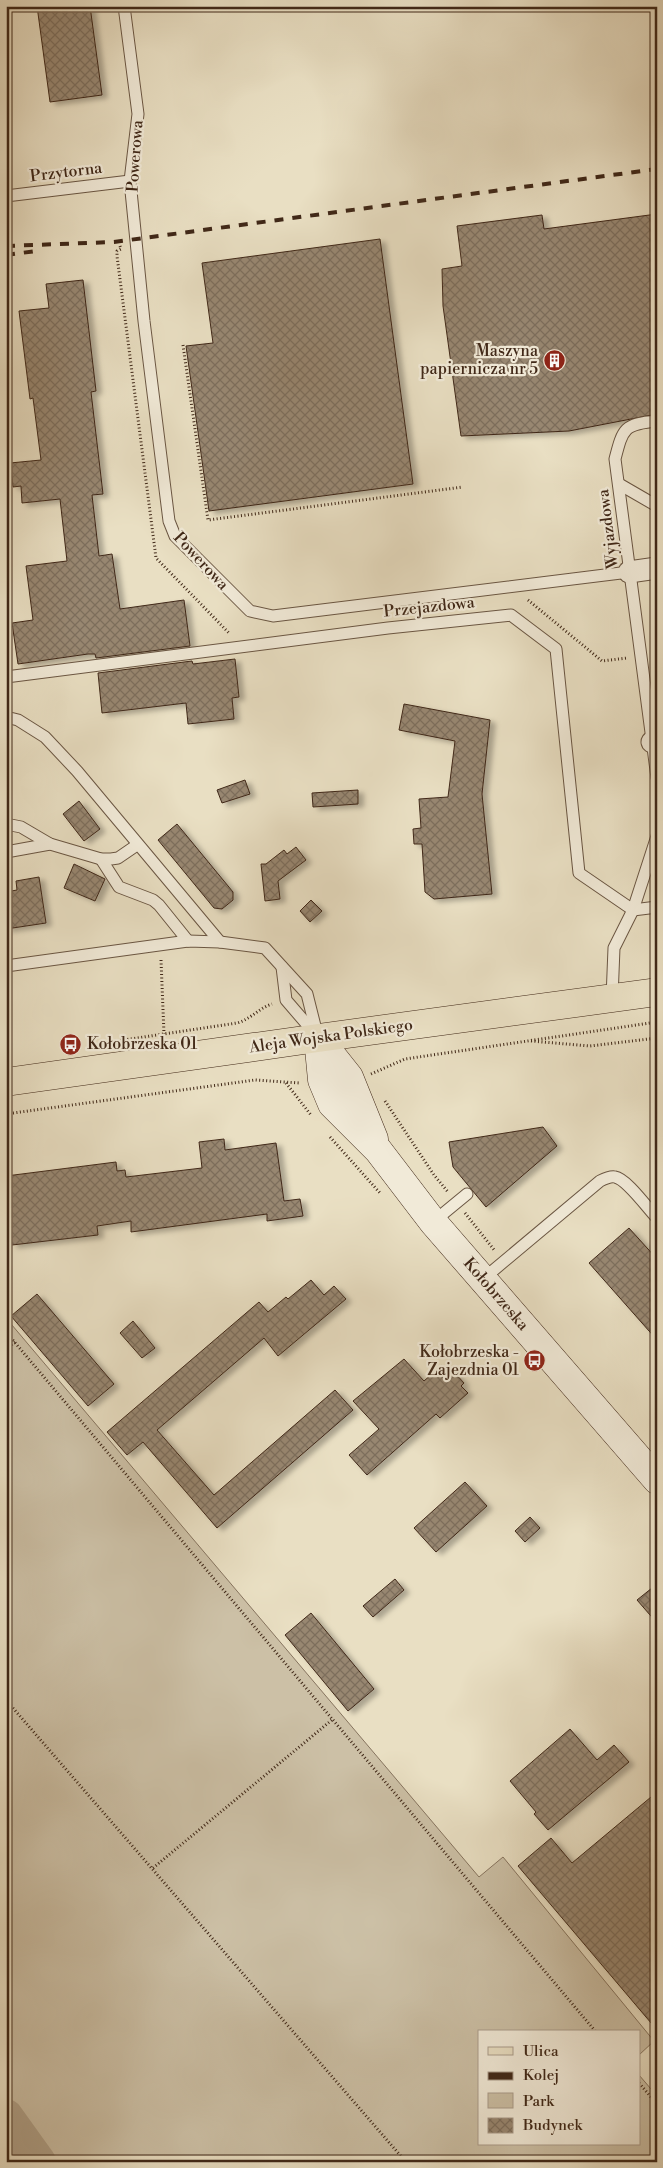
<svg xmlns="http://www.w3.org/2000/svg" width="663" height="2168" viewBox="0 0 663 2168" font-family="'Libre Bodoni',serif">
<defs>
<pattern id="building-cross-hatch" width="8" height="8" patternUnits="userSpaceOnUse" patternTransform="scale(1.25)"><rect width="8" height="8" fill="#988771"/><path d="M0 0l8 8M0 8l8-8" fill="none" stroke="#7d6e5c"/></pattern>
<filter id="shadow"><feDropShadow dx="5.5" dy="3" stdDeviation="2.5" flood-color="#0004"/></filter>
</defs>
<rect width="100%" height="100%" fill="#e9dfc3"/>
<filter id="stains"><feTurbulence type="fractalNoise" baseFrequency=".004" numOctaves="4"/><feColorMatrix values="0 0 0 0 .2 0 0 0 0 .09 0 0 0 0 .02 0 0 0 .5 -.17"/></filter>
<radialGradient id="worn" r=".72"><stop offset=".6" stop-color="#630" stop-opacity="0"/><stop offset="1" stop-color="#630" stop-opacity=".3"/></radialGradient>
<!-- green -->
<path fill="#ccc0a6" stroke="#86745f" d="M6 1318 479 1877 503 1857 654 2041 639 2055V2032H479V2144H639V2075L657 2096V2162H15L6 2150Z"/>
<g fill="none" stroke-linecap="round" stroke-linejoin="round">
<!-- river -->
<path stroke="#b0a189" stroke-width="34" d="M6 2116 39 2162"/>
</g>
<!-- building -->
<g fill="url(#building-cross-hatch)" stroke="#402818" filter="url(#shadow)">
<path d="M37 6H90L102 95 50 102Z"/>
<path d="M657 214V414L569 431 461 436 443 306 442 269 462 266 457 226 542 215 544 229Z"/>
<path d="M380 239 413 484 209 511 186 346 213 343 202 263Z"/>
<path d="M83 280 96 391 91 392 103 494 92 495 99 556 112 554 120 609 184 600 190 646 96 658 95 654H88L18 664 12 623 33 620 26 566 67 561 60 499 22 503 21 486 13 487 10 463 41 460 33 398 30 399 19 311 49 308 46 284Z"/>
<path d="M235 659 239 697 232 698 234 719 188 724 186 703 102 713 98 673 192 661 193 664Z"/>
<path d="M404 704 490 720 482 794 492 894 434 899 425 892 422 844H414L413 829 421 828 419 799 448 797 455 741 399 730Z"/>
<path d="M245 780 250 794 222 803 217 790Z"/>
<path d="M358 790V804L313 807 312 793Z"/>
<path d="M79 801 100 829 84 841 63 814Z"/>
<path d="M177 824 233 892V900L222 909 214 908 158 840Z"/>
<path d="M296 847 306 860 278 881 280 899 265 901 261 864H266L284 850 287 854Z"/>
<path d="M74 864 105 879 95 901 64 888Z"/>
<path d="M39 877 46 923 6 929V892L17 890 16 881Z"/>
<path d="M311 900 322 911 310 922 300 911Z"/>
<path d="M543 1127 557 1146 486 1207 453 1167 449 1142Z"/>
<path d="M224 1139 225 1150 276 1143 284 1201 300 1199 303 1216 267 1221V1214L131 1232V1221L97 1226 98 1235 12 1245 6 1201V1176L116 1162 117 1171 125 1170 126 1177 202 1168 199 1142Z"/>
<path d="M629 1228 657 1259V1340L589 1263Z"/>
<path d="M311 1280 324 1295 334 1286 346 1299 278 1356 264 1338 157 1430 214 1495 335 1390 353 1410 217 1528 143 1442 127 1455 107 1432 259 1302 268 1312 286 1297 288 1299Z"/>
<path d="M37 1294 114 1384 88 1406 11 1316Z"/>
<path d="M133 1321 155 1348 142 1358 120 1333Z"/>
<path d="M404 1359 424 1381 442 1365 451 1375 454 1372 464 1383 461 1386 468 1393 440 1418 436 1414 367 1475 349 1455 379 1429 353 1401Z"/>
<path d="M465 1482 487 1506 436 1552 414 1528Z"/>
<path d="M530 1517 540 1528 525 1542 515 1531Z"/>
<path d="M395 1579 404 1590 373 1617 363 1606Z"/>
<path d="M657 1584V1623L637 1600Z"/>
<path d="M311 1613 374 1689 348 1711 285 1635Z"/>
<path d="M570 1729 597 1760 614 1745 629 1762 548 1830 534 1814 536 1812 510 1781Z"/>
<path d="M657 1792V2030L518 1866 551 1838 572 1863Z"/>
</g>
<g fill="none" stroke-linecap="round" stroke-linejoin="round">
<defs>
<g id="lane">
<path d="M124 6 138 114 130 181 144 321 169 521 175 536 250 611 273 616 629 572"/>
<path d="M6 196 130 181"/>
<path d="M657 421C624 424 623 428 615 459L657 778"/>
<path d="M619 484 657 506"/>
<path d="M6 677 388 628 511 615 556 649 579 873 633 910"/>
<path d="M6 717 18 720 45 737 77 771 220 942"/>
<path d="M6 824 21 827 50 844"/>
<path d="M6 852 50 844 101 859H111L118 858 137 845"/>
<path d="M101 859 119 887 153 900 159 905 188 941"/>
<path d="M633 910 657 907"/>
<path d="M6 966 188 941 220 942 265 948 307 994 318 1038"/>
<path d="M282 967 286 1000 317 1036"/>
<path d="M612 998 614 948 633 910 657 836"/>
<path d="M433 1222 467 1194"/>
<path d="M483 1279 600 1181C604 1179 610 1176 615 1177 627 1179 648 1209 657 1218"/>
</g>
<g id="street">
<path d="M629 572 657 568"/>
<path d="M652 742 657 741"/>
</g>
<g id="secondary">
<path d="M318 1038 322 1080 332 1104 378 1150 433 1222 657 1480"/>
<path d="M318 1038 349 1077 374 1139"/>
</g>
<path id="primary" d="M6 1082 318 1038 657 992"/>
</defs>
<!-- lane casing -->
<use href="#lane" stroke="#6a5643" stroke-width="13"/>
<!-- street casing -->
<use href="#street" stroke="#6a5643" stroke-width="23"/>
<!-- secondary casing -->
<use href="#secondary" stroke="#402818" stroke-width="29"/>
<!-- primary casing -->
<use href="#primary" stroke="#402818" stroke-width="29"/>
<!-- path -->
<g stroke="#402818" stroke-width="3" stroke-dasharray="1 2.5" stroke-linecap="butt">
<path d="M120 246 121 249 117 251V256L156 558 230 634"/>
<path d="M183 345 208 520 463 487"/>
<path d="M528 600 602 661 627 658"/>
<path d="M161 960 164 1034"/>
<path d="M117 1041 237 1023C251 1019 259 1008 272 1004"/>
<path d="M531 1041 590 1046 657 1038"/>
<path d="M371 1074 405 1059 657 1022"/>
<path d="M286 1083 311 1115"/>
<path d="M385 1101 434 1175 448 1192"/>
<path d="M6 1114 255 1080 300 1083"/>
<path d="M330 1137 380 1193"/>
<path d="M465 1213 495 1251"/>
<path d="M6 1332 596 2032"/>
<path d="M6 1349 15 1342"/>
<path d="M6 1700 406 2162"/>
<path d="M153 1868 333 1719"/>
<path d="M639 2083 657 2104"/>
</g>
<!-- lane -->
<use href="#lane" stroke="#f1ead8" stroke-width="11"/>
<!-- street -->
<use href="#street" stroke="#f1ead8" stroke-width="21"/>
<!-- secondary -->
<use href="#secondary" stroke="#f1ead8" stroke-width="28"/>
<!-- primary -->
<use href="#primary" stroke="#e9dfc3" stroke-width="28"/>
<!-- rail -->
<g stroke="#402818" stroke-width="4" stroke-dasharray="9 9" stroke-linecap="butt">
<path d="M6 246 114 242 657 169"/>
<path d="M6 255 36 251"/>
</g>
</g>
<!-- icons -->
<defs>
<symbol id="building-disc" viewBox="-11 -11 22 22"><circle r="9.5" fill="#8f2418" stroke="#f1ead8"/><path d="M-4-6H4V6H1V3H-1V6H-4ZM-2.5-4.3h1.7v1.8h-1.7ZM.8-4.3h1.7v1.8H.8ZM-2.5-1h1.7V.8h-1.7ZM.8-1h1.7V.8H.8Z" fill="#fff"/></symbol>
<symbol id="bus-disc" viewBox="-11 -11 22 22"><circle r="9.5" fill="#8f2418" stroke="#f1ead8"/><path d="M-5-6H5V4H4V6H2V4H-2V6H-4V4H-5ZM-3.5-4V0h7V-4ZM-3.5 1.2v1.5H-2V1.2ZM2 1.2v1.5H3.5V1.2Z" fill="#fff"/></symbol>
</defs>
<g fill-rule="evenodd">
<use href="#building-disc" x="542" y="348" width="25" height="25"/>
<use href="#bus-disc" x="58" y="1032" width="25" height="25"/>
<use href="#bus-disc" x="522" y="1348" width="25" height="25"/>
</g>
<g text-anchor="middle" dominant-baseline="central" stroke-width="4.5" stroke-linejoin="round" paint-order="stroke">
<!-- street labels -->
<g font-size="16" fill="#402818" stroke="#f1ead8">
<text transform="translate(135 156) rotate(-86)">Powerowa</text>
<text transform="translate(66 172) rotate(-7)">Przytorna</text>
<text transform="translate(608 529) rotate(-97)">Wyjazdowa</text>
<text transform="translate(201 561) rotate(47)">Powerowa</text>
<text transform="translate(429 607) rotate(-6)">Przejazdowa</text>
<text transform="translate(331 1036) rotate(-8)">Aleja Wojska Polskiego</text>
<text transform="translate(496 1294) rotate(49)">Kołobrzeska</text>
</g>
<!-- poi labels -->
<g font-size="16" fill="#402818" stroke="#f1ead8" text-anchor="end">
<text x="538" y="351">Maszyna<tspan x="538" dy="18">papiernicza nr 5</tspan></text>
<text x="87" y="1044" text-anchor="start">Kołobrzeska 01</text>
<text x="519" y="1352">Kołobrzeska -<tspan x="519" dy="18">Zajezdnia 01</tspan></text>
</g>
</g>
<!-- margin -->
<rect width="663" height="2168" fill="none" stroke="#e9dfc3" stroke-width="25"/>
<rect x="8" y="8" width="648" height="2153" fill="none" stroke="#402818" stroke-width="2.5"/>
<rect x="12" y="12" width="638" height="2143" fill="none" stroke="#402818"/>
<!-- legend -->
<rect x="478" y="2030" width="162" height="115" fill="#f1ead8" stroke="#aa9c8b"/>
<rect x="488" y="2047" width="25" height="8" fill="#e9dfc3" stroke="#aa9c8b"/>
<text x="523" y="2056" font-size="15" fill="#402818">Ulica</text>
<rect x="488" y="2072" width="25" height="8" fill="#402818" stroke="#aa9c8b"/>
<text x="523" y="2080" font-size="15" fill="#402818">Kolej</text>
<rect x="488" y="2093" width="25" height="15" fill="#ccc0a6" stroke="#aa9c8b"/>
<text x="523" y="2106" font-size="15" fill="#402818">Park</text>
<rect x="488" y="2118" width="25" height="15" fill="url(#building-cross-hatch)" stroke="#aa9c8b"/>
<text x="523" y="2130" font-size="15" fill="#402818">Budynek</text>
<rect width="100%" height="100%" filter="url(#stains)"/>
<rect width="100%" height="100%" fill="url(#worn)"/>
</svg>
